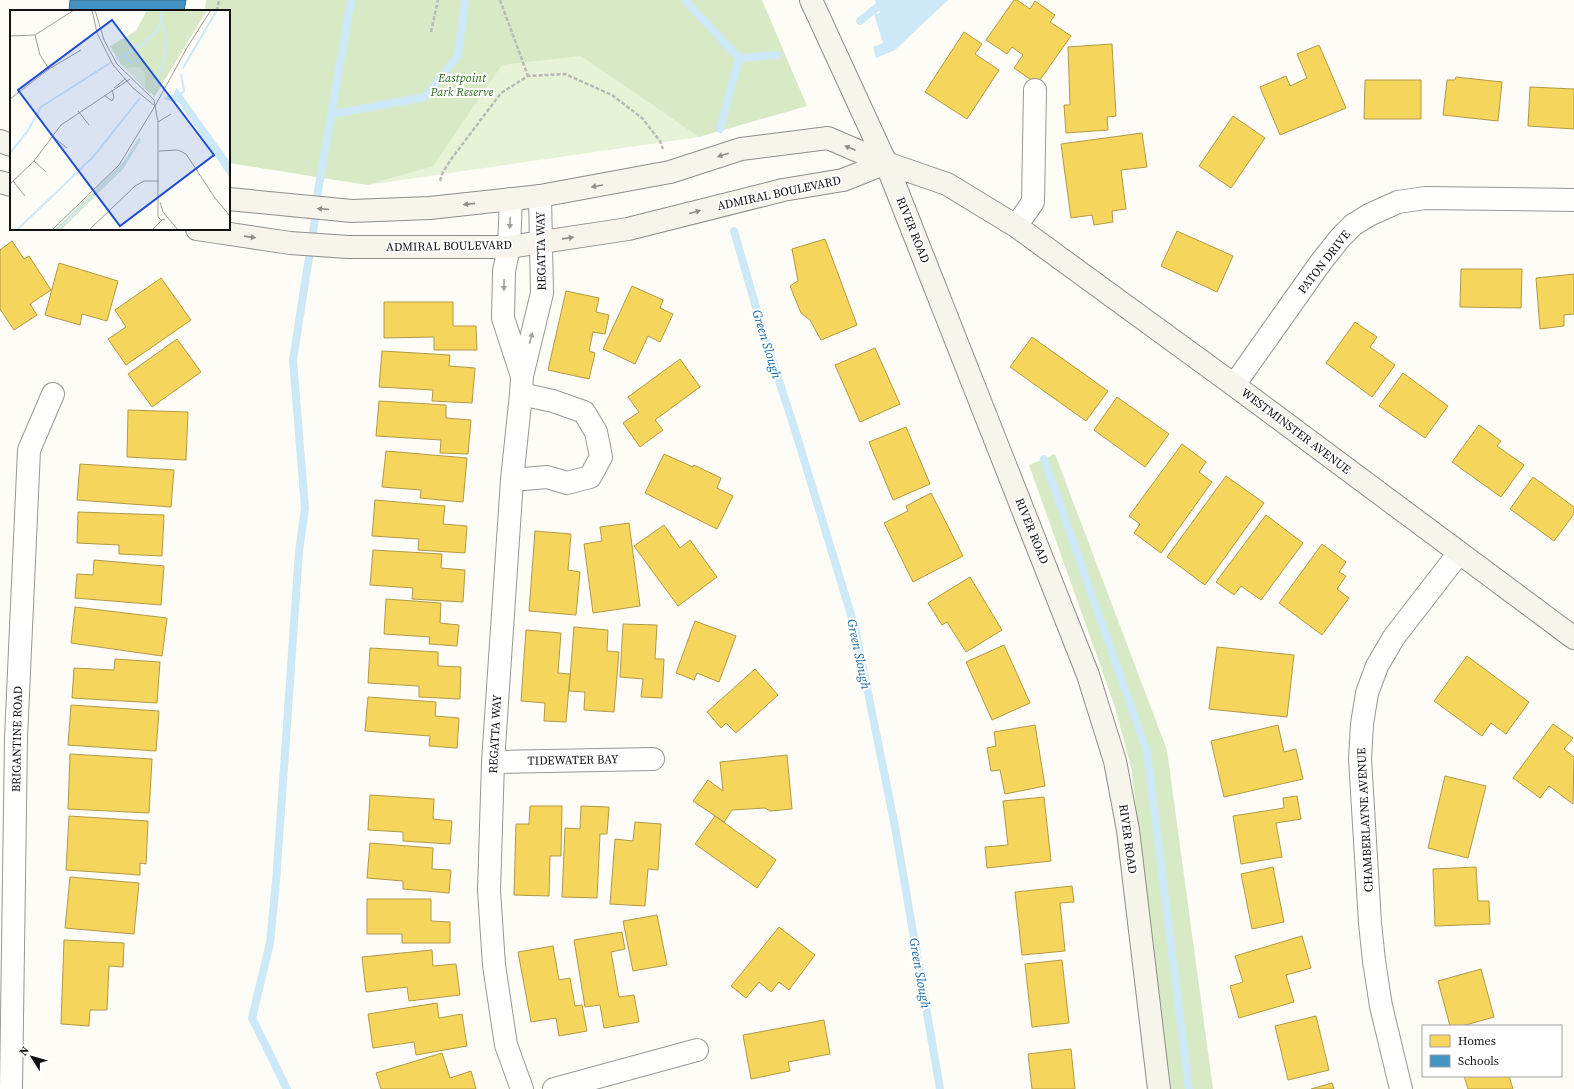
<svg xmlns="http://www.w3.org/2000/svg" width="1574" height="1089" viewBox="0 0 1574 1089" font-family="'Source Serif 4',serif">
<rect width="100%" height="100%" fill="#fdfcf7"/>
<!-- green -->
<path fill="#e7f3d7" d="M384 0 682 46 699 137 367 185Z"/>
<!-- forest -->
<g fill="#d8eac5">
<path d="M206 0H762L807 106 699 137 581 56 502 65 433 166 367 185 229 163V11H205Z"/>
<path d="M1055 454 1167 750 1213 1089H1171L1131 767 1114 704 1029 465Z"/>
</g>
<!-- water -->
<path fill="#cde8f7" d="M875 0H948L895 50 876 58 873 47 883 43 874 14 880 13Z"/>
<!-- homes -->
<g fill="#f6d55c" stroke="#b19a46">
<path d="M1014 0H1017L1030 9 1035 1 1055 15 1050 22 1071 36 1037 84 1014 68 1023 55 1012 47 1007 54 986 40Z"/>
<path d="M964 32 982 44 975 54 999 70 967 119 925 92Z"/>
<path d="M1112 44 1116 116 1107 117 1108 130 1066 133 1064 105H1070L1068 47Z"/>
<path d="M1319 45 1346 108 1280 135 1260 87 1286 76 1290 86 1307 78 1297 54Z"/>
<path d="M1456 77 1502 82 1498 121 1443 115 1447 80H1455Z"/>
<path d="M1365 80H1421V119H1364Z"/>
<path d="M1530 87 1574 89V129L1528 126Z"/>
<path d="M1233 116 1265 138 1231 188 1199 166Z"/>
<path d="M1142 133 1147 167 1121 170 1126 209 1112 211 1113 222 1094 225 1092 215 1071 218 1061 144Z"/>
<path d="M1177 231 1233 256 1217 292 1161 266Z"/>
<path d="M825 239 857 325 821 340 810 320 801 313 790 286 798 281 792 249Z"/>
<path d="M12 241 24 259 29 256 51 290 30 304 37 315 14 330 0 309V250Z"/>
<path d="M59 263 118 281 107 321 82 314 80 325 45 315Z"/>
<path d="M1461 269H1522L1521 308 1460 307Z"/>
<path d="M1574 274V314L1564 315V326L1540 329 1536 278Z"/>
<path d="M161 278 191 320 126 365 108 339 126 327 115 310Z"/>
<path d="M632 286 663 300 660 308 673 314 660 342 648 336 635 364 603 349Z"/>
<path d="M566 291 599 298 596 312 609 315 605 334 593 332 589 351 595 353 589 379 548 370Z"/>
<path d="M384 302H453V326H476L477 350H434V337L384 338Z"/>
<path d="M1355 322 1377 337 1370 347 1395 365 1372 397 1326 363Z"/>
<path d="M1032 337 1108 391 1086 421 1010 367Z"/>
<path d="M177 339 201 372 152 407 128 374Z"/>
<path d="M875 348 900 404 860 422 835 365Z"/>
<path d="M382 351 450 355 449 366 475 368 472 403 432 401 433 390 379 387Z"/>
<path d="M680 359 700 387 655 420 663 430 640 447 623 423 639 412 628 397Z"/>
<path d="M1403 373 1448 406 1425 438 1379 406Z"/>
<path d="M1117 397 1169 434 1145 467 1094 430Z"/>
<path d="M379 401 446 405V418L471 420 468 454 440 453 441 440 376 436Z"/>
<path d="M128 410 188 412 186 460 127 457Z"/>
<path d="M1479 425 1501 441 1497 446 1524 465 1501 497 1452 462Z"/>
<path d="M906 427 930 484 893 500 869 442Z"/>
<path d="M1182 444 1206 462 1199 472 1212 482 1161 553 1134 533 1140 524 1129 516Z"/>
<path d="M386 451 467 458 463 502 420 498 421 490 382 487Z"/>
<path d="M664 454 693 467 694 465 721 478 717 488 733 496 717 529 645 493Z"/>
<path d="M80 464 174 470 171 507 77 500Z"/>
<path d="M1226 476 1264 503 1205 585 1167 557Z"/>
<path d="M1533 477 1574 507V514L1554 541 1510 509Z"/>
<path d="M931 493 963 556 913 582 884 523 908 511 906 506Z"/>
<path d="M375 500 445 506 443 524 467 526 465 553 418 550 419 539 372 536Z"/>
<path d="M78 512 164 515 162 556 119 554V545L77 543Z"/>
<path d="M1266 515 1303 543 1261 600 1241 586 1234 595 1216 582Z"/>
<path d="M629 523 640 606 593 613 584 544 602 541 600 527Z"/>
<path d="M664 525 680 548 690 540 717 577 678 606 634 546Z"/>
<path d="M535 531 571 534 568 570 580 572 576 615 529 611Z"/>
<path d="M1322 544 1346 562 1339 572 1346 576 1337 589 1349 598 1322 635 1279 603Z"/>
<path d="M373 550 442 554 441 568 465 570 463 602 412 599 413 588 370 585Z"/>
<path d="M94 560 164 566 161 605 75 598 77 574 93 575Z"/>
<path d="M970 577 1002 630 966 652 947 622 942 625 928 603Z"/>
<path d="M386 599 441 603 440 623 459 625 457 646 429 644 430 637 384 634Z"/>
<path d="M75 607 167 618 162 656 71 643Z"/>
<path d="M695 621 736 636 719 682 697 673 694 680 676 673Z"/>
<path d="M623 624 657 625 655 659H664L662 698 641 697 643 679 620 677Z"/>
<path d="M574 627 608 630 607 651 619 652 614 712 584 710 585 692 569 691Z"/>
<path d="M526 630 561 633 558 673 570 674 566 722 544 721 545 703 521 701Z"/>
<path d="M1004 645 1030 703 992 720 966 662Z"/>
<path d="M1217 647 1294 655 1287 717 1209 709Z"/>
<path d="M370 648 438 652V666L461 667 460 699 419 697V686L368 683Z"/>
<path d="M1467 656 1529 702 1506 734 1491 723 1482 736 1434 701Z"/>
<path d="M115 659 160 662 157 703 72 698 74 668 114 670Z"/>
<path d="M755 669 778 695 736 733 726 723 721 728 707 712Z"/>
<path d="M368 697 436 702 435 716 459 718 457 748 429 746 430 736 365 731Z"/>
<path d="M71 705 159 711 156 751 68 745Z"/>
<path d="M1553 724 1573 738 1564 749 1574 757 1573 804 1549 786 1540 798 1513 778Z"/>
<path d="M1035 725 1045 786 1005 794 1000 770 991 771 987 748 996 746 994 732Z"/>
<path d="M1278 725 1284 752 1296 749 1303 779 1224 797 1211 741Z"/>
<path d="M70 754 152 759 149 813 68 809Z"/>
<path d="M787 755 792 809 770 811 765 808 732 810 724 822 693 801 708 780 723 791 720 762Z"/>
<path d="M1445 776 1486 786 1468 858 1428 848Z"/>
<path d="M370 795 434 799 433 819 452 821 450 844 403 841V832L368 830Z"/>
<path d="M1297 796 1301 819 1276 823 1282 857 1241 864 1233 816 1284 808 1283 798Z"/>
<path d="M1044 797 1051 861 987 868 985 847 1008 845 1003 801Z"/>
<path d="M530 806H562L561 856H550L549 896 514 895 516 824H529Z"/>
<path d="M581 806 609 807 607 834H600L597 898 562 897 565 828 580 829Z"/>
<path d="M69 816 148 821 146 864 140 863V875L66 870Z"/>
<path d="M715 816 776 860 757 888 695 844Z"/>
<path d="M635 822 661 824 658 870 648 869 645 906 610 904 615 839 633 841Z"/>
<path d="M370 843 433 848 432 869 451 870 449 893 403 889V881L367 878Z"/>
<path d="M1273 867 1284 922 1252 929 1241 874Z"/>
<path d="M1476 867 1478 901H1489L1490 924 1435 926 1433 869Z"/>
<path d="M70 877 139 883 134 934 65 928Z"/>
<path d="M1072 886 1074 902 1060 903 1065 951 1022 955 1015 892Z"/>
<path d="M367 899H431V921L450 922V943H402V934H367Z"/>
<path d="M657 915 667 965 633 971 623 921Z"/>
<path d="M779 927 815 955 789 990 779 982 771 992 759 982 746 998 731 986Z"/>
<path d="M622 932 625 949 611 952 619 997 634 995 639 1022 604 1028 600 1005 585 1007 574 940Z"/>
<path d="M1302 936 1311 968 1286 975 1294 1002 1239 1018 1230 986 1243 982 1235 956Z"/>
<path d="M64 940 124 943 123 967 109 966 107 1010H90L89 1026 61 1024Z"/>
<path d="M553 946 559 980 570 978 575 1006 582 1005 587 1031 559 1036 556 1018 531 1022 518 952Z"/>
<path d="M432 950 433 966 456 964 460 995 409 1001 407 987 366 992 362 957Z"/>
<path d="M1062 960 1069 1023 1032 1027 1025 964Z"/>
<path d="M1481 969 1494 1017 1462 1026H1450L1438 981Z"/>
<path d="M437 1003 439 1018 462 1014 467 1046 416 1055 414 1042 373 1048 368 1014Z"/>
<path d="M1316 1016 1329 1070 1288 1080 1275 1026Z"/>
<path d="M824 1020 830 1054 788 1062 790 1071 751 1079 743 1035Z"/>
<path d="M1071 1049 1075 1089H1032L1028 1054Z"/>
<path d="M442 1053 450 1078 471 1071 476 1089H381L376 1073Z"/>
<path d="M1464 1076H1509L1513 1089H1468Z"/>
<path d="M1332 1083 1334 1089H1311Z"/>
</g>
<!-- schools -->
<path fill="#4393c3" stroke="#346c8e" d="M70 0H186L184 11H69Z"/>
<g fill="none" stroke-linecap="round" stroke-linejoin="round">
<!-- stream -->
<g stroke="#cde8f7" stroke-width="8">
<path d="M685 0 739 58"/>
<path d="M860 21 886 0"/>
<path d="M739 58 777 55"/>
<path d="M333 114 425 97 458 56 465 1"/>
<path d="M720 129 739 58"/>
<path d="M734 231 764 335 795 430 855 628 895 827 940 1089"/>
<path d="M1044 459 1147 752 1189 1089"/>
<path d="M287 1089 252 1018 270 943 276 882 299 552 305 508 293 360 314 225 318 191 351 0"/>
</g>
<defs>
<g id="street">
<path d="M511 199 509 247 504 271 503 318 522 376"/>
<path d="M1016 226 1033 202 1035 90"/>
<path d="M1234 385 1321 262 1340 238 1353 225 1369 215 1398 202 1425 198 1574 200"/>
<path d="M512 480 547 477 567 483 590 477 601 457 596 432 584 412 553 401 521 394"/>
<path d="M493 762 653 759"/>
<path d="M11 1089 16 738 29 450 53 394"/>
<path d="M522 1089 506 1045 494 965 489 891 493 762 512 480 521 394 522 376 542 293 540 196"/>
<path d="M554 1089 697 1050"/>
<path d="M1401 1089 1381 1006 1374 961 1370 923 1360 759 1362 724 1367 693 1377 666 1394 637 1459 553"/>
</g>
<g id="secondary">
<path d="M811 0 886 163 1088 675 1115 761 1128 830 1159 1089"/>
<path d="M0 141 11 145"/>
<path d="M0 182 11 185"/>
<path d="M229 199 352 211 430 208 540 196 670 172 741 149 828 138 886 163 947 184 1016 226 1234 385 1574 638"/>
<path d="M197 229 290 243 348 247H509L628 229 783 190 843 180 886 163"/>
</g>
</defs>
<!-- street casing -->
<use href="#street" stroke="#979795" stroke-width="24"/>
<!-- secondary casing -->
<use href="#secondary" stroke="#8e8d8b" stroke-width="24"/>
<!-- path -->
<g stroke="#b9b9b8" stroke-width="2.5" stroke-dasharray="4 2" stroke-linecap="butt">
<path d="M500 0 528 76"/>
<path d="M217 11 219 0"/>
<path d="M431 32 438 0"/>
<path d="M440 181 443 172 452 158 501 93 528 76 565 74 612 95 642 118 660 141 663 149"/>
</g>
<!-- street -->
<use href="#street" stroke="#fffffe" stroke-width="22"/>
<!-- secondary -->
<use href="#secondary" stroke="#f6f4eb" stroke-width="22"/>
</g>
<!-- one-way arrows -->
<defs><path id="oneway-solid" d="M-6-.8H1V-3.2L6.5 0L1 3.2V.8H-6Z"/></defs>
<g fill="#8f8e89">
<use href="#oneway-solid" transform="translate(850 148) rotate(-157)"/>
<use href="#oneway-solid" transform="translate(723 155) rotate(162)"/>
<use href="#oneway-solid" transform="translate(597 186) rotate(170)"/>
<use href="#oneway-solid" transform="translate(469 204) rotate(174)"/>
<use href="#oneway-solid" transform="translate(323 209) rotate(-175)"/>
<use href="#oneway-solid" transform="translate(695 212) rotate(-15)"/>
<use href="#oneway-solid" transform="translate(250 237) rotate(8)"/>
<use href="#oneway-solid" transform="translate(568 238) rotate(-8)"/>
</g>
<g fill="#a0a09f">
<use href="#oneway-solid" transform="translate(510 223) rotate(93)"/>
<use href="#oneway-solid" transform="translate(504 285) rotate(91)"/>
<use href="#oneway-solid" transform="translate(531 338) rotate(-76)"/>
</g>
<g text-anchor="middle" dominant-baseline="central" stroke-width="4" stroke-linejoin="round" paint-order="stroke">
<!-- park labels -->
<g font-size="12" font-style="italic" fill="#2f6b1f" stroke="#fff">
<text x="462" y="78">Eastpoint<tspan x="462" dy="14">Park Reserve</tspan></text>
</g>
<!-- street labels -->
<g font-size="12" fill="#111" stroke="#fff">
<text transform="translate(779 193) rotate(-12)">ADMIRAL BOULEVARD</text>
<text transform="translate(913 230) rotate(68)">RIVER ROAD</text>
<text transform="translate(449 246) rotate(-1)">ADMIRAL BOULEVARD</text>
<text transform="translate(541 251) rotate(-91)">REGATTA WAY</text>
<text transform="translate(1324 262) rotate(-52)">PATON DRIVE</text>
<text transform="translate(1296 431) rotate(37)">WESTMINSTER AVENUE</text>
<text transform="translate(1032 531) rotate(68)">RIVER ROAD</text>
<text transform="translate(495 734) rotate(-87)">REGATTA WAY</text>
<text transform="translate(17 739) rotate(-89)">BRIGANTINE ROAD</text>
<text transform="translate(573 760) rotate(-1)">TIDEWATER BAY</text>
<text transform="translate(1365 820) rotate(-93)">CHAMBERLAYNE AVENUE</text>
<text transform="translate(1128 839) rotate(82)">RIVER ROAD</text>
</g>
<!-- water labels -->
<g font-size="13" font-style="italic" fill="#1768a6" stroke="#fff">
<text transform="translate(767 344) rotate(73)">Green Slough</text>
<text transform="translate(859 654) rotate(78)">Green Slough</text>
<text transform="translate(920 973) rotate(80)">Green Slough</text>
</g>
</g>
<!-- overview -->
<g transform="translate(10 10)">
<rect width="220" height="220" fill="#fdfcf7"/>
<path d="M131 40 142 71 135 79 110 53Z" fill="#e7f3d7"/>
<path d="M137 0H197L145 86 135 79V63L129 57 116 58 110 53 100 36 126 21ZM129 128 131 130 113 159 51 220H44L114 151Z" fill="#d8eac5"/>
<path d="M167 78 220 152V168L169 93 154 89 159 84 164 85 165 79Z" fill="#cde8f7"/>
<path fill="none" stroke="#cde8f7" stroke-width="2" d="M114 46 121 52 132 50M106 49 129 37 144 24 151 12M173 58 207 0M145 77 154 51 157 29 151 12 152 0M169 85 174 81 171 64M0 143 17 122 31 97 100 53M7 220 83 147 130 88M47 220 112 157 130 129"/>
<path fill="none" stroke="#9f9e9b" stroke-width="1" d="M82 0 87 23 103 55 123 78 145 96M85 0 94 30 107 54 144 90 148 112V207L151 210 155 209M25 25 30 45 39 59M0 26 25 25 64 0M104 78 115 69M94 85 102 91 104 87 102 80M0 89 39 59 71 40M68 101 79 115M148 112 161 104M42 126 57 138M149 141 168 140 176 144 205 188 220 206M24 151 36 162M3 171 15 186M0 174 24 151 51 115 120 69M150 192 153 202 168 220M42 220 109 155 145 96 178 36 201 0M79 220 125 176 134 171H149M142 220 152 210"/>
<path fill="#1d4ed8" fill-opacity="0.15" stroke="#1d4ed8" stroke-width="2" d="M102 10 204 145 110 216 8 80Z"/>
<rect width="220" height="220" fill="none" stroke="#111" stroke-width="2"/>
</g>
<!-- legend -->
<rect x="1422" y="1025" width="140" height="52" fill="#ffffff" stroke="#a0a0a0"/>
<rect x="1430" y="1035" width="20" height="12" fill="#f6d55c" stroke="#a0a0a0"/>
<text x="1458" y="1045" font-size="12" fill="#111111">Homes</text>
<rect x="1430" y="1055" width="20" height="12" fill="#4393c3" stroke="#a0a0a0"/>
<text x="1458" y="1065" font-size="12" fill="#111111">Schools</text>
<!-- north arrow -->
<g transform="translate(32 1057) rotate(307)" stroke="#ffffff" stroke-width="3" paint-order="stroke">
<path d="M0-3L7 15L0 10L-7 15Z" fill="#111111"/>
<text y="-6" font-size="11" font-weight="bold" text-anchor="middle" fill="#111111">N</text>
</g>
</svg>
